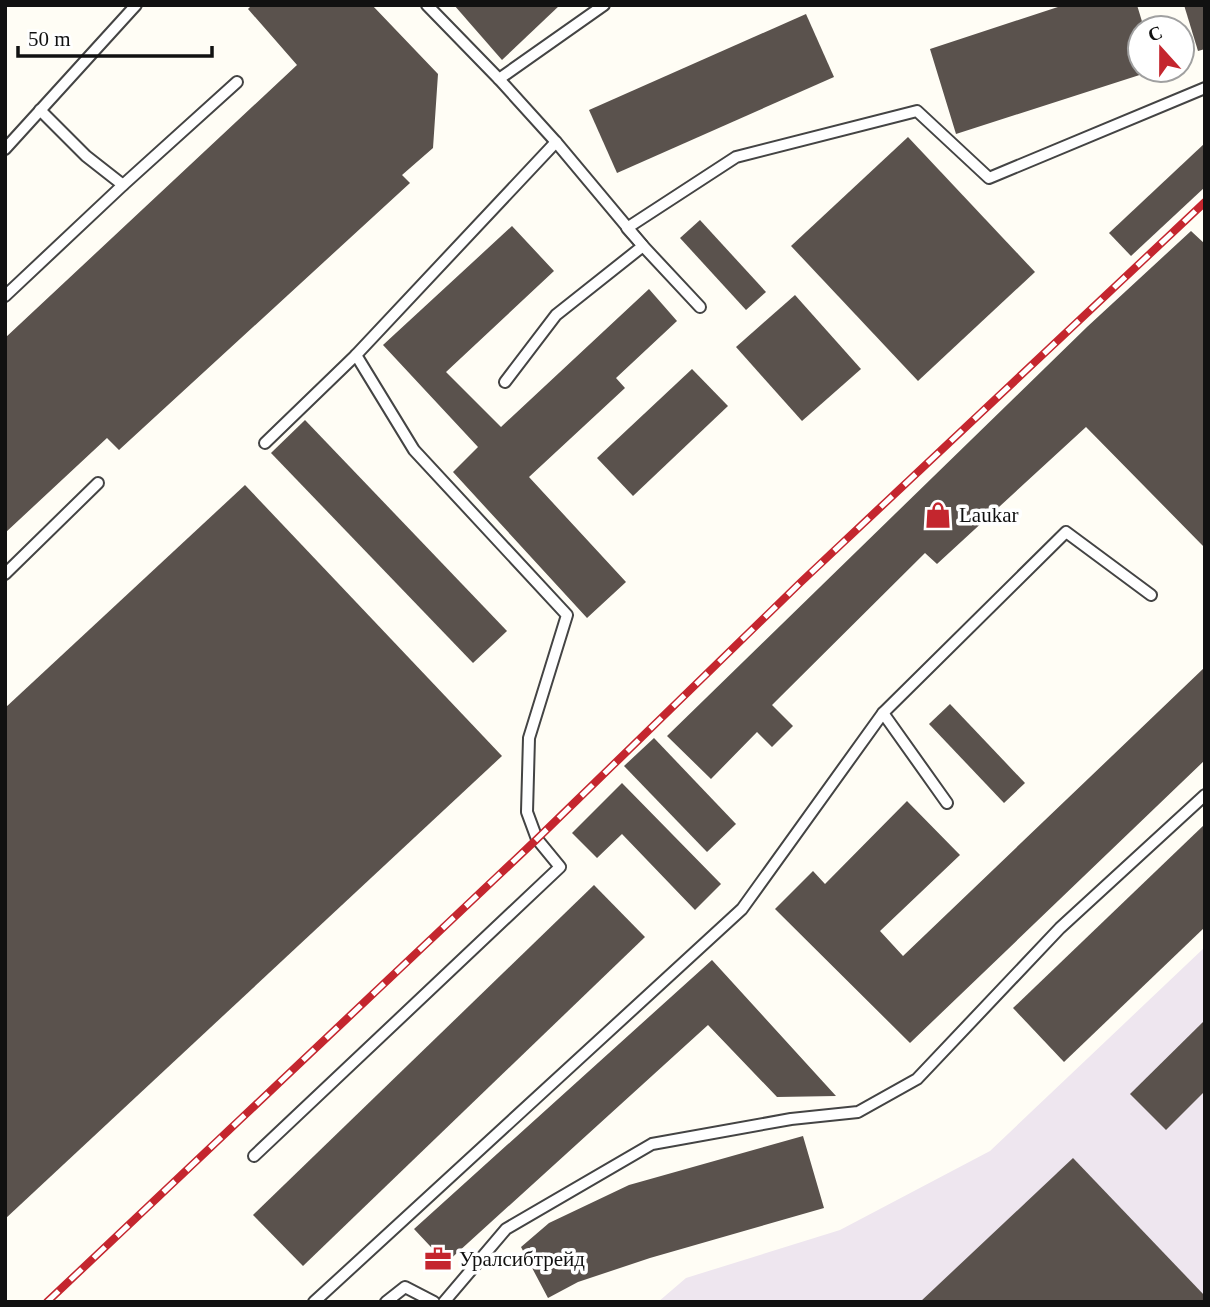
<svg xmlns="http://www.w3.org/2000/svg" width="1210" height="1307" viewBox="0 0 1210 1307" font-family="'Times New Roman',serif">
<rect width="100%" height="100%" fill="#fffdf5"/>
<!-- industrial -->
<path fill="#eee6ef" d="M1205 947V1302H658L686 1278 840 1230 990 1151Z"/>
<!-- building -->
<g fill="#5a524d">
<path d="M252 5H372L438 74 433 148 402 175 410 183 119 450 107 438 5 533V338L297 65 248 9Z"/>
<path d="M454 5H560L502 60Z"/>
<path d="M1064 5H1137L1144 28H1140V70L1152 71 956 134 930 49Z"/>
<path d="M1184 5H1205V49L1198 51Z"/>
<path d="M806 14 834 77 617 173 589 110Z"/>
<path d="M908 137 1035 272 918 381 791 246Z"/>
<path d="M1205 143V187L1131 256 1109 233Z"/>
<path d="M700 220 766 292 746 310 680 238Z"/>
<path d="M512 226 554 271 446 372 501 427 649 289 677 321 616 378 625 388 529 477 626 582 587 618 453 472 478 447 383 345Z"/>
<path d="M1191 231 1205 244V548L1086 427 937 564 925 553 772 705 793 726 772 747 757 732 711 779 667 736 1087 327Z"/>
<path d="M795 295 861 369 802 421 736 347Z"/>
<path d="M692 369 728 406 633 496 597 458Z"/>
<path d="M305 420 507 631 473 663 271 453Z"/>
<path d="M245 485 502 756 5 1219V708Z"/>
<path d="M1205 667V760L910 1043 775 909 813 871 825 884 907 801 960 855 880 931 903 956Z"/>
<path d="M950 704 1025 783 1004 803 929 724Z"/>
<path d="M654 738 736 824 707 852 624 766Z"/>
<path d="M622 783 721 884 695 910 622 834 597 858 572 833Z"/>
<path d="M1205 824V927L1064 1062 1013 1008Z"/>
<path d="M594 885 645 937 303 1266 253 1215Z"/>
<path d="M712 960 836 1096 777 1097 708 1025 446 1263 414 1229Z"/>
<path d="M1205 1020V1091L1166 1130 1130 1094Z"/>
<path d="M803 1136 824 1208 650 1258 578 1282 548 1298 521 1247 549 1223 629 1185Z"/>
<path d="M1073 1158 1205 1296V1302H920Z"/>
</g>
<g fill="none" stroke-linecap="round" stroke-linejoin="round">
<defs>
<g id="service">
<path d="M427 5 499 79 556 142 643 246 700 307"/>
<path d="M499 79 604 5"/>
<path d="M40 110 86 156 123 185"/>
<path d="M5 149 136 5"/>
<path d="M5 296 123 185 237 82"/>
<path d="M505 382 556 315 643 246 627 228 736 157 917 111 989 178 1205 88"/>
<path d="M265 443 356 355 556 142"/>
<path d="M5 574 98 483"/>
<path d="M883 713 947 803"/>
<path d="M254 1156 560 867 537 839 527 812 529 738 567 615 414 450 356 355"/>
<path d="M314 1302 742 909 883 713 1066 532 1151 595"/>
<path d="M386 1302 405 1287 434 1302"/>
<path d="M444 1302 506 1229 652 1144 791 1119 858 1112 917 1079 1060 928 1205 795"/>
</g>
</defs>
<!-- service casing -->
<use href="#service" stroke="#444" stroke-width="14"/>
<!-- service -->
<use href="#service" stroke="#fff" stroke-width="10"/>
<defs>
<path id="rail" d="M47 1302 537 839 801 582 1205 202"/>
</defs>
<!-- rail casing -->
<use href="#rail" stroke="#c4262e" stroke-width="8"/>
<!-- rail -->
<use href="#rail" stroke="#fff" stroke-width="5" stroke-dasharray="16" stroke-linecap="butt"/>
</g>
<!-- icons -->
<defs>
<symbol id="shop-bare" viewBox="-9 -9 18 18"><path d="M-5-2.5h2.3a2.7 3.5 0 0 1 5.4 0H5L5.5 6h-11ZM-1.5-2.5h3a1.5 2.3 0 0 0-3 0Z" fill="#c4262e" stroke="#fff" stroke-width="2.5" paint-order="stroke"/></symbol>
<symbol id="office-bare" viewBox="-9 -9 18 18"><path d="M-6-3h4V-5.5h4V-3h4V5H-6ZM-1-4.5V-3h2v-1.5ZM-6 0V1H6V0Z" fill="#c4262e" stroke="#fff" stroke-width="2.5" paint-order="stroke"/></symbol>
</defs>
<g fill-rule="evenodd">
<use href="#shop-bare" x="919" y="496" width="38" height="38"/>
<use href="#office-bare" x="419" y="1240" width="38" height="38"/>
</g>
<g text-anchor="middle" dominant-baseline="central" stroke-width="7" stroke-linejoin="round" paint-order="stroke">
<!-- poi labels -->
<g font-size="21" fill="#111" stroke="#fff" text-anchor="start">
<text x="959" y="515">Laukar</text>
<text x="459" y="1259">Уралcибтрейд</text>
</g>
</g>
<!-- border -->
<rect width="1210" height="1307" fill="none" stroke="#111111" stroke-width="14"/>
<!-- north arrow -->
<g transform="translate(1161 49) rotate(339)"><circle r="33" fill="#ffffff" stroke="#a0a0a0" stroke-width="2"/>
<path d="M0-5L12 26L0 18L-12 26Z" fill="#c4262e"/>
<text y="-10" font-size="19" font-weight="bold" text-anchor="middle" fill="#111111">С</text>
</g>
<!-- scale -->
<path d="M18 46v10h194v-10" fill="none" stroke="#111111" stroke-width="3.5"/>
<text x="28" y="46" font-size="21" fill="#111111" stroke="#ffffff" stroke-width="5" paint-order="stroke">50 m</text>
</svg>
